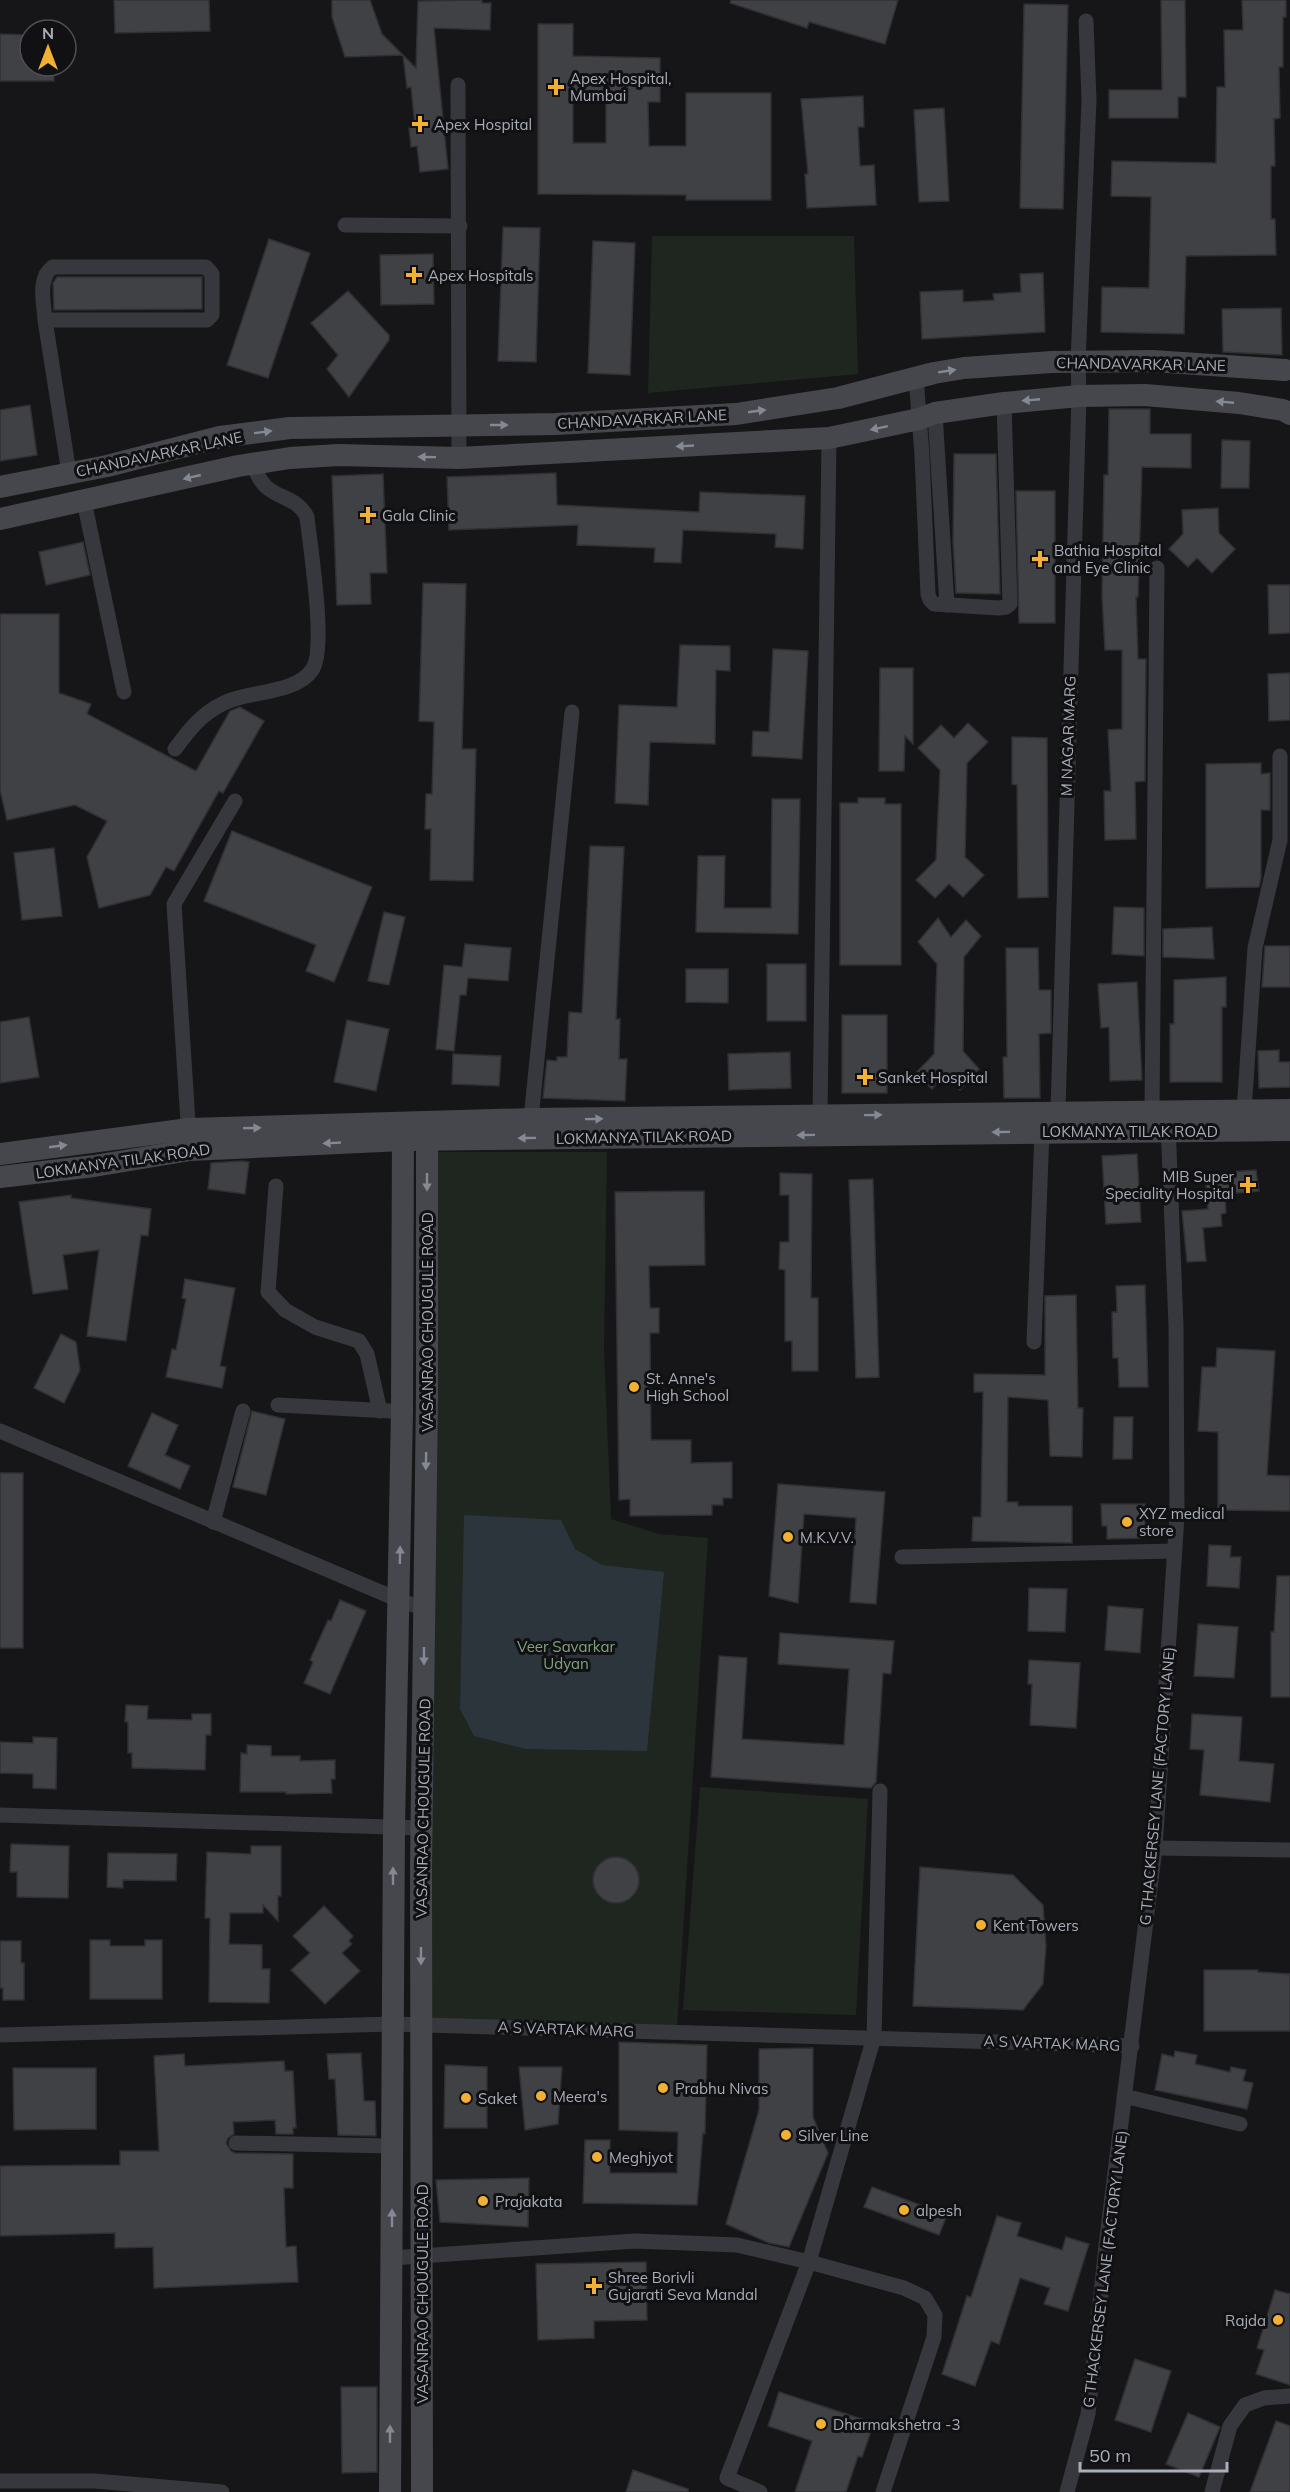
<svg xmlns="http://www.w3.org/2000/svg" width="1290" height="2492" viewBox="0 0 1290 2492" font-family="Mulish,sans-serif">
<rect width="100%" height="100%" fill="#161618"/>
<!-- green -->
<g fill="#1e261f">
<path d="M652 236H854L858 374 648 393Z"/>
<path d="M432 1152H607L604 1349 611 1519 659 1534 708 1538 677 2027 429 2018Z"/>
<path d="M700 1787 868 1799 856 2015 683 2010Z"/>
</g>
<!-- water -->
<path fill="#2c353c" d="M464 1515 561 1520 575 1549 602 1565 664 1572 647 1751 526 1749 474 1736 460 1709Z"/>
<!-- building -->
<g fill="#404145" stroke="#303034" stroke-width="1.5" fill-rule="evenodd">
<path d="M114 0H209L210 31 115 33Z"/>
<path d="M332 0H370L382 34 416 68 418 1 482 0V3H491L490 30 434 28 448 169 420 172 417 146 411 147 409 128 415 127 411 87 407 88 403 55 345 57 332 17Z"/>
<path d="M731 0H898L885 44 809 22 807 28 730 3Z"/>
<path d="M1161 0H1185L1186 97H1178V118H1109V90H1162Z"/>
<path d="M1242 0H1286V17H1283V67H1279L1280 118 1274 119 1275 166H1271V219H1275L1276 255 1186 256 1184 334 1101 332 1102 287 1149 288 1151 197 1111 196 1112 161 1216 163 1217 87H1225L1224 30H1243Z"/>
<path d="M1024 4 1068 5 1063 209 1020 208Z"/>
<path d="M538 24H573V56L660 58V102H648L649 146H686V93H771V200H686V195L538 194ZM573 97H606V143H573Z"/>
<path d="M0 34 30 35V66H54V81H0Z"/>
<path d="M863 96 864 127H858L860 166 874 165 876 205 807 208 805 174H808L801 99Z"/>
<path d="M944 108 949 201 919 202 914 110Z"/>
<path d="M503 227 540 228 536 362 498 361Z"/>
<path d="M269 239 310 253 268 378 227 365Z"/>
<path d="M593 241 635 243 630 375 588 373Z"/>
<path d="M433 254 434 304 381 305 380 255Z"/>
<path d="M1043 273 1045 332 922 339 920 292 963 290V302L994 300 993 294 1021 292 1020 274Z"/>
<path d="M57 277H202V309L54 310 53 283Z"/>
<path d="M348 291 389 335V340L349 397 327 369 338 355 311 323Z"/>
<path d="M1281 308 1282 355 1223 352 1222 309Z"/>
<path d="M30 405 37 455 0 461V410Z"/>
<path d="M1109 409H1150V434H1191V468L1142 467 1138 597H1136L1138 659H1146L1145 781 1135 782 1136 839 1105 840 1104 791H1111L1108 730 1122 729V650H1105L1102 596 1104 475H1108Z"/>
<path d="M1222 440 1250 441 1249 488H1221Z"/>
<path d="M954 454H996L1000 594 956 593 953 542Z"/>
<path d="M556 473 557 505 699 512 700 492 805 496 803 549 775 547 776 534 683 530 681 563 654 562 655 548 577 545 578 525 449 530 447 477Z"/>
<path d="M383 474 387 573H370L371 604 337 605 332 476Z"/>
<path d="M1016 491H1055V623H1019Z"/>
<path d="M1218 508 1219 533 1235 549 1212 573 1197 558 1188 567 1169 549 1183 534 1182 510Z"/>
<path d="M83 542 90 575 46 585 39 552Z"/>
<path d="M423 583 466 584 462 749H476L473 881 430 880 431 829H425L426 794H432L434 722 419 721Z"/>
<path d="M1268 585H1290V633L1269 634Z"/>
<path d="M0 614H59V693L91 704 87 714 196 771 230 711 240 707 264 721 223 793 219 791 174 871 166 867 150 895 99 908 87 857 107 821 75 805 7 820 0 790Z"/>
<path d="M680 645 730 646V671L716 670 715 744 650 742 648 805 615 803 619 705 677 707Z"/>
<path d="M773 649 808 651 802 759 752 756 753 731 769 732Z"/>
<path d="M880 668H913V744L905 736 904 771H879Z"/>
<path d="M1290 673V720L1269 721 1268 674Z"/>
<path d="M968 723 988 742 967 763 965 857 984 875 963 897 949 884 935 898 916 880 936 860 940 770 918 748 941 725 954 738Z"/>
<path d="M1012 737 1047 738 1048 897 1018 898 1017 785 1012 784Z"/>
<path d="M1261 763V774L1270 773V810H1261V878L1259 887 1206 888V764Z"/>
<path d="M858 798H885V804H901V965H840V803H858Z"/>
<path d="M772 799H800L798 934 696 932 698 856H725L724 908H771Z"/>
<path d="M232 831 372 887 334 982 306 971 316 945 204 901Z"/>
<path d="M590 846 624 847 616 1019H620L619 1059H627L625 1101 543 1098 547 1060 557 1061V1057H567L569 1012 582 1013Z"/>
<path d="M54 848 62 916 22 920 14 853Z"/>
<path d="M1114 907 1144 908V956L1112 954Z"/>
<path d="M384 912 405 917 389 985 368 981Z"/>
<path d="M938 918 951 937 966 920 981 936 964 957 963 1051 979 1069 960 1090 946 1073 932 1089 915 1074 934 1054 937 964 918 942Z"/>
<path d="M1212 927 1214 959 1163 957V929Z"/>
<path d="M465 944 511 948 508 981 468 978 466 995H460L454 1051 436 1049 444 965 462 967Z"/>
<path d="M1265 946H1290V987H1262Z"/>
<path d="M1006 948H1038L1039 990H1051V1033L1039 1034 1040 1098H1004L1003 1057H1007Z"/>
<rect x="767" y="964" width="39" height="57"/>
<path d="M686 969H728V1003L686 1002Z"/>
<path d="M1226 977V1007H1222V1082H1170V1024H1174V980Z"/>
<path d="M1137 982 1142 1080 1110 1081 1109 1027 1101 1028 1098 984Z"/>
<rect x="842" y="1015" width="45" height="78"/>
<path d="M29 1017 39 1077 0 1083V1022Z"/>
<path d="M347 1020 389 1029 376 1091 334 1082Z"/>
<path d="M1279 1050V1062H1290V1087L1259 1088 1258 1051Z"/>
<path d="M790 1052 791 1088 729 1090 728 1054Z"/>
<path d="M453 1054 501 1056 499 1086 452 1084Z"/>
<path d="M1137 1154 1141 1222 1106 1224 1102 1156Z"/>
<path d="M241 1161 249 1162 245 1194 208 1189 211 1163Z"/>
<path d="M1256 1170 1259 1191 1225 1194 1226 1213 1221 1214 1222 1226 1203 1228 1206 1261 1187 1262 1182 1211 1208 1209 1205 1174Z"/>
<path d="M780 1173 812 1174 811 1298H818V1371H792V1341H785V1270L779 1269 780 1242H789V1195H780Z"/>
<path d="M873 1179 879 1377 856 1378 849 1180Z"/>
<path d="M704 1191 705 1265 649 1266 650 1308H659V1333H650L651 1440H691V1463L732 1462V1498H723V1505H712V1515L630 1516V1499L619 1500 615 1192Z"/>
<path d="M71 1195V1198L151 1209 148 1236 141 1235 126 1341 87 1336 99 1250 63 1255 68 1289 33 1294 19 1202Z"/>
<path d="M185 1279 235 1288 220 1366 226 1367 222 1388 166 1377 172 1349 176 1350 186 1299 182 1298Z"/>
<path d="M1145 1285 1148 1387H1119L1118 1358H1113L1112 1312H1117L1116 1286Z"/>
<path d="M1076 1295 1078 1408H1083L1082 1457 1050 1456 1048 1400 1008 1397 1007 1502H1018V1506H1072V1543L972 1541 973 1517H981L983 1392H974V1374L1045 1375V1296Z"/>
<path d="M61 1334 76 1342 80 1370 64 1403 34 1388Z"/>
<path d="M1217 1348 1275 1351 1267 1475 1290 1476V1511L1218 1510V1432L1198 1431 1202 1367H1216Z"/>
<path d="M252 1411 285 1419 266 1495 233 1487Z"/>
<path d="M152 1413 178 1425 165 1455 190 1466 180 1489 128 1466Z"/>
<path d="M1114 1417H1133L1132 1459H1113Z"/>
<rect x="0" y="1473" width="23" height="175"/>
<path d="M778 1484 885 1492 876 1604 850 1602 856 1518 804 1514 798 1603 769 1596Z"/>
<path d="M1101 1504H1145V1538L1107 1539V1526H1102Z"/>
<path d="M1209 1545 1231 1546 1230 1557H1241L1239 1588 1207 1586Z"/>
<path d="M1277 1576H1290V1697H1271V1632H1274Z"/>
<path d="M1029 1588 1067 1589 1065 1632 1028 1631Z"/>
<path d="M340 1600 366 1611 330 1694 304 1683 313 1662 310 1660 328 1620 331 1621Z"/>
<path d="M1108 1606 1143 1609 1140 1653 1105 1650Z"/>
<path d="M1198 1624 1238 1627 1234 1678 1194 1676Z"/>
<path d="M780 1633 894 1641 891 1674 883 1673 876 1782 871 1788 711 1777 719 1656 747 1658 742 1739 844 1745 849 1669 778 1664Z"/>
<path d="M1029 1660 1080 1663 1076 1728 1030 1725 1032 1684H1028Z"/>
<path d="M126 1705 148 1706 147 1719 192 1720V1714H211V1735H206L205 1770 132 1768V1753H128V1722H125Z"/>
<path d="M1192 1714 1242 1717 1239 1761 1274 1764 1270 1802 1200 1795 1204 1750 1190 1749Z"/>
<path d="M33 1737 57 1738 56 1789 33 1788V1774L0 1773V1742L33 1743Z"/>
<path d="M247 1745 271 1746V1756H300V1761L335 1760V1779H331L332 1793 286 1794V1792H240L241 1753 247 1754Z"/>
<path d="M11 1844 69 1846 68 1898 17 1897V1872H10Z"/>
<path d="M251 1846H281V1896H278V1921L263 1905V1913H230L229 1944 262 1945V1969H270L269 2003 209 2002 210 1918H205L207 1852 251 1854Z"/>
<path d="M108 1853 177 1854 176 1881 123 1880V1888L107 1887Z"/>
<circle cx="616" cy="1880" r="23"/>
<path d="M920 1867 1013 1875 1043 1905 1046 1946 1043 1984 1023 2010 913 2006Z"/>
<path d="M324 1906 353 1936 349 1941 352 1944 342 1953 360 1971 325 2004 291 1970 310 1953 293 1936Z"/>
<path d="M90 1940H110V1946H145V1940H162V1999H90Z"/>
<path d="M0 1941H21V1963H24V2000H3V1988H0Z"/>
<path d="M1204 1970H1258V1972L1290 1974V2031H1204Z"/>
<path d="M619 2042 707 2045 705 2134 703 2133 697 2205 583 2203 585 2140H610V2173H677L678 2132 619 2130Z"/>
<path d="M813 2048V2117L828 2153 789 2247 769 2243 726 2224 759 2110V2049Z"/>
<path d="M1175 2051 1197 2055 1195 2064 1230 2072 1231 2067 1246 2070 1243 2081 1253 2083 1247 2109 1155 2090 1162 2054 1174 2057Z"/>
<path d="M361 2053 364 2101H375L376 2136 338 2135 335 2079H329L327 2054Z"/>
<path d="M184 2054 185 2066 284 2061 285 2071H293L296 2128H293V2134H276L275 2120 233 2122 234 2134 228 2138 226 2143 231 2151 235 2153 293 2154V2188H284L286 2247 296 2246 298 2282 154 2288 153 2247 115 2248V2233L0 2236V2166L120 2165V2151H159L154 2056Z"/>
<path d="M445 2065 487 2067V2128H444Z"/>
<path d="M519 2067H562L558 2124 525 2130Z"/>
<path d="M13 2068H96V2129L14 2130Z"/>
<path d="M529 2178 528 2227 440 2222 436 2180Z"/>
<path d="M872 2187 947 2215 939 2235 864 2207Z"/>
<path d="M997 2216 1021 2223 1017 2236 1062 2250 1066 2237 1089 2244 1068 2311 1044 2304 1050 2288 1020 2278 999 2344 991 2341 975 2386 942 2374 967 2296 971 2297Z"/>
<path d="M646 2262 647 2320 594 2321V2338L538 2340 536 2264Z"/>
<path d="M1275 2290 1290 2294V2385L1256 2374 1264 2350 1257 2348Z"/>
<path d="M1135 2359 1171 2371 1151 2432 1115 2420Z"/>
<path d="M341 2387H377V2472L342 2473Z"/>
<path d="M779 2392 874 2423 862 2457 858 2456 846 2492H795L812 2441 768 2426Z"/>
<path d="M1188 2413 1220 2427 1199 2477 1166 2464Z"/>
<path d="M1276 2421 1290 2426V2492H1250Z"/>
<path d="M633 2470 688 2489V2492H626Z"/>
</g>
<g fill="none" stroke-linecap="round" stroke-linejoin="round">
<!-- street -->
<g stroke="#37383d" stroke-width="15">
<path d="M458 85 459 458"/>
<path d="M345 225 460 226"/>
<path d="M45 320C44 302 37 278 53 267H206L212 274V315L207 320H45L69 473"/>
<path d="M916 377 922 455 928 594 930 600 934 604 999 608 1006 607 1010 604 1004 403"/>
<path d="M935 413 947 605"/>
<path d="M84 501 124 692"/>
<path d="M175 749C189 730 201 714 224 703 247 691 296 694 312 670 327 650 310 546 307 517 294 490 263 503 254 464"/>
<path d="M1152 1110 1157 568"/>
<path d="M1058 1111 1079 396 1078 362 1089 100 1086 21"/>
<path d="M1244 1111 1255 948 1280 840V756"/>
<path d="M820 1116 829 438"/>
<path d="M531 1119 572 712"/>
<path d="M189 1138 174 904 235 801"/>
<path d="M276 1186 268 1292 285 1310 315 1327 359 1341 367 1354 380 1411"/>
<path d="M1034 1342 1042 1131"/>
<path d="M278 1405 390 1411"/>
<path d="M0 1431 399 1600 425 1609"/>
<path d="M213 1522 243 1411"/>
<path d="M902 1557 1174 1551"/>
<path d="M0 1815 422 1828"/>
<path d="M1155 1848 1290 1850"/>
<path d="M0 2035 393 2024 1132 2046"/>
<path d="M1124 2096 1240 2124"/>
<path d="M236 2143 392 2146"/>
<path d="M392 2258 635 2241 737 2245 809 2262 904 2288 925 2298 935 2315 934 2337 883 2492"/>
<path d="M0 2481H95L222 2492"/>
<path d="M760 2492 727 2478 809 2262 874 2037 880 1791"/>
<path d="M1067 2492 1088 2414 1107 2237 1155 1848 1177 1516 1176 1326 1168 1123"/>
<path d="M1212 2492 1230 2426 1245 2405 1264 2398 1290 2396"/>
</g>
<!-- secondary -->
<g stroke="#45474d" stroke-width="22">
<path d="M0 487 107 466 220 437 290 428 556 424 736 414 838 398 934 373 964 368 1052 362 1153 361 1285 370"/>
<path d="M0 519 238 466 290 458 338 455 459 458 829 438 919 419 935 413 1004 403 1079 396 1145 395 1239 403 1283 410 1290 414"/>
<path d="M0 1154 189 1129 531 1119 1290 1110"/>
<path d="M0 1177 94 1166 190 1150 403 1140 1290 1130"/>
<path d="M390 2492 394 1827 402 1411 403 1124"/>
<path d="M422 2492 421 1868 427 1394V1123"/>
</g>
</g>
<!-- one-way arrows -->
<defs><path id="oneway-solid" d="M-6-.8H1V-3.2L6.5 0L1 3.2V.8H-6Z" transform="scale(1.5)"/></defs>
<g fill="#858993">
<use href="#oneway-solid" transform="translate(947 371) rotate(-9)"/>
<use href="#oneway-solid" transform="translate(1031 400) rotate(175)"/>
<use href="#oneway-solid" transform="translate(1225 402) rotate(-175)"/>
<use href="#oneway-solid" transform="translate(757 411) rotate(-8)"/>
<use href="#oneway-solid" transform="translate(499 425)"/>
<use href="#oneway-solid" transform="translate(879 428) rotate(168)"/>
<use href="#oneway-solid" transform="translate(263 432) rotate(-7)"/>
<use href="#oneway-solid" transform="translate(685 446) rotate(177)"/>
<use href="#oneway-solid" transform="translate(427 457) rotate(-179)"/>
<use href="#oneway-solid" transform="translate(192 477) rotate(167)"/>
<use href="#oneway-solid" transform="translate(873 1115) rotate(-1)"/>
<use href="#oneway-solid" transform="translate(594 1119) rotate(-1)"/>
<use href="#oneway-solid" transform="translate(252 1128) rotate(-1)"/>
<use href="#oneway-solid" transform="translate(1001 1132) rotate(179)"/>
<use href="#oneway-solid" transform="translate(806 1135) rotate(179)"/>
<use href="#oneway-solid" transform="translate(527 1138) rotate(179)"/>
<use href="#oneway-solid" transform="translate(332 1143) rotate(177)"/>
<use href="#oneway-solid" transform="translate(58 1146) rotate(-8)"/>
<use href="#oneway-solid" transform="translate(427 1182) rotate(90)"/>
<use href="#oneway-solid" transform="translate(426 1461) rotate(91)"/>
<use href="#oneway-solid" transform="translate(400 1555) rotate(-89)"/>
<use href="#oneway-solid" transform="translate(424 1656) rotate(90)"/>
<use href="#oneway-solid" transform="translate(393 1876) rotate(-90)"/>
<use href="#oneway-solid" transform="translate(421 1956) rotate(90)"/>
<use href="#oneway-solid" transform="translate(392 2218) rotate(-90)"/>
<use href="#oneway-solid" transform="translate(390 2434) rotate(-90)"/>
</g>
<!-- markers -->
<g fill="#f2b134" stroke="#111113" stroke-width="2">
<path d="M553 78h6v6h6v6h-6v6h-6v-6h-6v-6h6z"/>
<path d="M417 115h6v6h6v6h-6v6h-6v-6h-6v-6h6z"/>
<path d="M411 266h6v6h6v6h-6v6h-6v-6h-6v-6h6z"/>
<path d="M365 506h6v6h6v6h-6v6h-6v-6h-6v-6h6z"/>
<path d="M1037 550h6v6h6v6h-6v6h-6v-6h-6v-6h6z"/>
<path d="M862 1068h6v6h6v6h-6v6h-6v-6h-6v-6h6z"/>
<path d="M1245 1176h6v6h6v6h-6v6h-6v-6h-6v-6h6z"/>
<circle cx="634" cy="1387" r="6"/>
<circle cx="1127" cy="1522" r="6"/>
<circle cx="788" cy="1537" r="6"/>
<circle cx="981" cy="1925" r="6"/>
<circle cx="663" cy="2088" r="6"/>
<circle cx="541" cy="2096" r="6"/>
<circle cx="466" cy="2098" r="6"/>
<circle cx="786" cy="2135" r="6"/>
<circle cx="597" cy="2157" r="6"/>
<circle cx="483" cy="2201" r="6"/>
<circle cx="904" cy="2210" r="6"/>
<path d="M591 2277h6v6h6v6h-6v6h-6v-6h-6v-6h6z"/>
<circle cx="1278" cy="2320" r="6"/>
<circle cx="821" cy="2424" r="6"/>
</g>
<g text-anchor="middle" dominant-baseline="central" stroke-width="6" stroke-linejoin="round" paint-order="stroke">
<!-- poi labels -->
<g font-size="15" fill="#a8adb8" stroke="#111113" text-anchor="start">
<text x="570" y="78">Apex Hospital,<tspan x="570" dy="17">Mumbai</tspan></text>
<text x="434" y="124">Apex Hospital</text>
<text x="428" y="275">Apex Hospitals</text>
<text x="382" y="515">Gala Clinic</text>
<text x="1054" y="550">Bathia Hospital<tspan x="1054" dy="17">and Eye Clinic</tspan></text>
<text x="878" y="1077">Sanket Hospital</text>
<text x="1234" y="1176" text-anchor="end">MIB Super<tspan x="1234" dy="17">Speciality Hospital</tspan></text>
<text x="646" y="1378">St. Anne's<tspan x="646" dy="17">High School</tspan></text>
<text x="1139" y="1513">XYZ medical<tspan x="1139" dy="17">store</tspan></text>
<text x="800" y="1537">M.K.V.V.</text>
<text x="993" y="1925">Kent Towers</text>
<text x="675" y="2088">Prabhu Nivas</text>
<text x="553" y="2096">Meera's</text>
<text x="478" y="2098">Saket</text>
<text x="798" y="2135">Silver Line</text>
<text x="609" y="2157">Meghjyot</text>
<text x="495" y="2201">Prajakata</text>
<text x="916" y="2210">alpesh</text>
<text x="608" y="2277">Shree Borivli<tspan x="608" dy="17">Gujarati Seva Mandal</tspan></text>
<text x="1266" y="2320" text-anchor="end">Rajda</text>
<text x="833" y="2424">Dharmakshetra -3</text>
</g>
<!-- street labels -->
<g font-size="15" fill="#a8adb8" stroke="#111113">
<text transform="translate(1141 364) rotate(1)">CHANDAVARKAR LANE</text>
<text transform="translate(642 419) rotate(-3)">CHANDAVARKAR LANE</text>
<text transform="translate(159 454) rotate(-12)">CHANDAVARKAR LANE</text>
<text transform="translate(1068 736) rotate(-88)">M NAGAR MARG</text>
<text x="1130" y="1131">LOKMANYA TILAK ROAD</text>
<text transform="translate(644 1137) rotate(-1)">LOKMANYA TILAK ROAD</text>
<text transform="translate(123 1161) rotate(-8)">LOKMANYA TILAK ROAD</text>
<text transform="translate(427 1322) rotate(-90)">VASANRAO CHOUGULE ROAD</text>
<text transform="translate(1157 1786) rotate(-85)">G THACKERSEY LANE (FACTORY LANE)</text>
<text transform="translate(423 1808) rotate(-89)">VASANRAO CHOUGULE ROAD</text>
<text transform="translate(566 2029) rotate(2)">A S VARTAK MARG</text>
<text transform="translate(1052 2043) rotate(2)">A S VARTAK MARG</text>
<text transform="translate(1105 2269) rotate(-83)">G THACKERSEY LANE (FACTORY LANE)</text>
<text transform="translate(422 2294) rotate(-90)">VASANRAO CHOUGULE ROAD</text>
</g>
<!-- park labels -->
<g font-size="15" fill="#7fa381" stroke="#111113">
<text x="566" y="1646">Veer Savarkar<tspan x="566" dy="17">Udyan</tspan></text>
</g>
</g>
<!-- north arrow -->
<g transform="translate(48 48)"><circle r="28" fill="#111113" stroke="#4d4f55" stroke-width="1.5"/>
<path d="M0-4.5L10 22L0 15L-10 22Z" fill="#f2b134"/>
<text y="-9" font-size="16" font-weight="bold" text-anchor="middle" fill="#a8adb8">N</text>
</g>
<!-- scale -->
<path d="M1080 2462v9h147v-9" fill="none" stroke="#a8adb8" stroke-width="3"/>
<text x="1089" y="2462" font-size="18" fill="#a8adb8" stroke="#111113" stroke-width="4.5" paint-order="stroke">50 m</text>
</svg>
